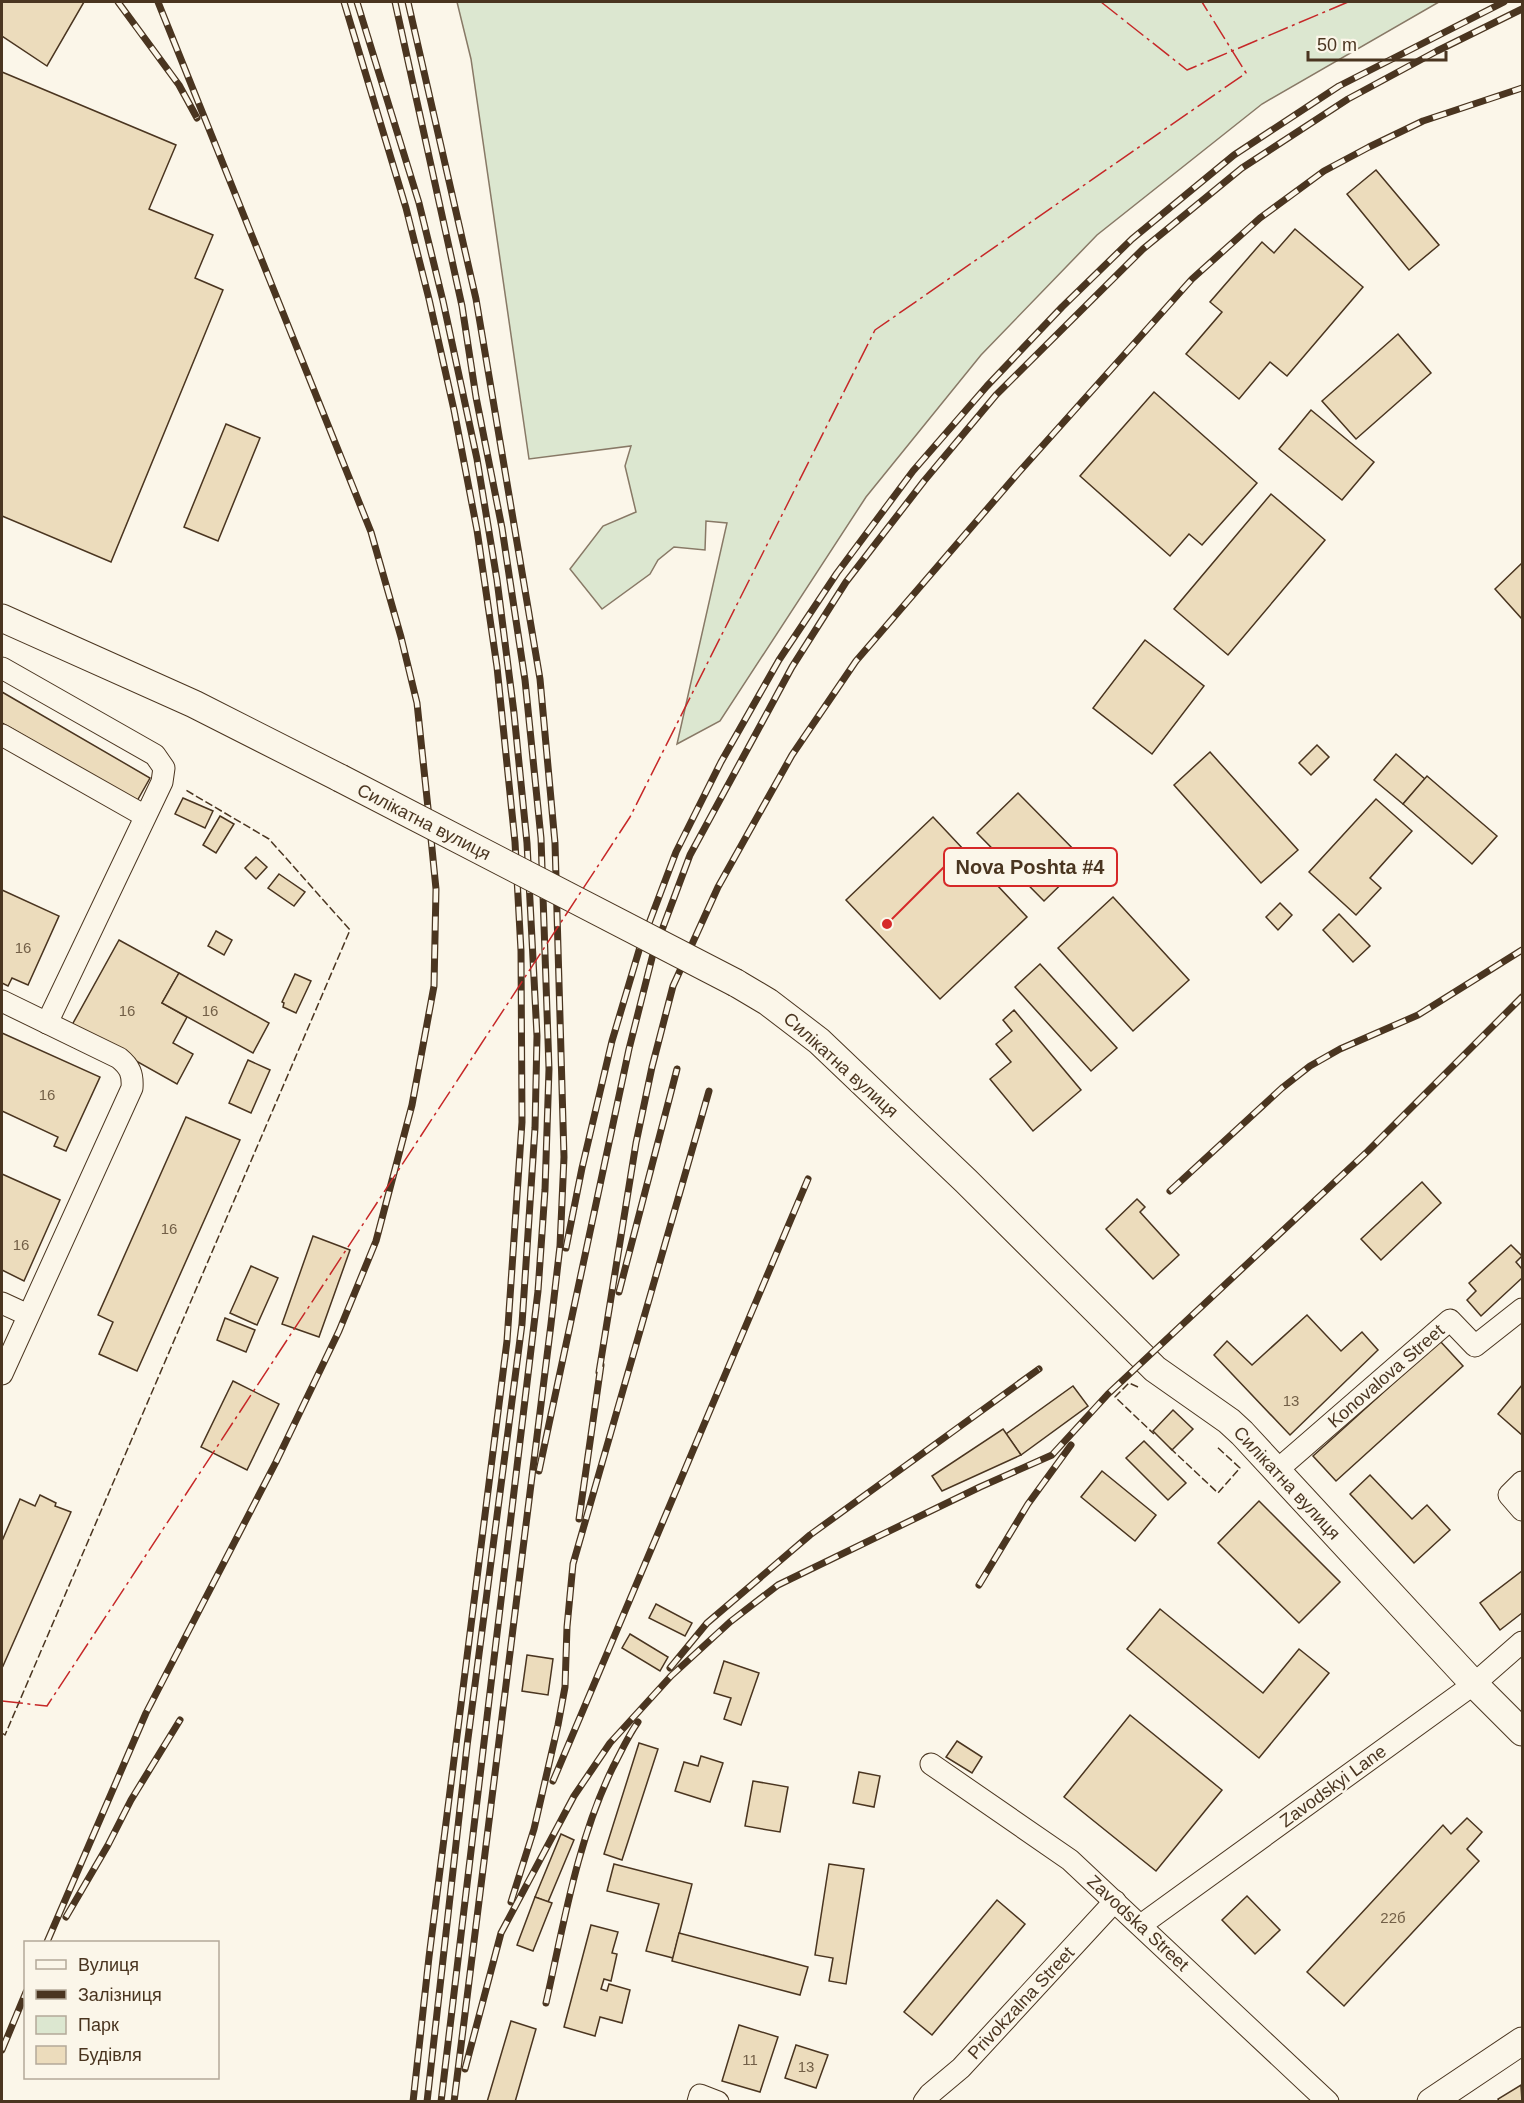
<svg xmlns="http://www.w3.org/2000/svg" width="1524" height="2103" viewBox="0 0 1524 2103" font-family="Arial,sans-serif">
<rect width="100%" height="100%" fill="#fbf6e9"/>
<!-- green -->
<path fill="#dce7d0" stroke="#887966" stroke-width="1.5" d="M457 2H1439L1262 104 1097 235 981 355 866 497 720 721 677 744 727 523 706 521 705 550 674 547 658 560 650 574 602 609 570 569 603 526 636 512 625 466 631 446 529 459 471 59Z"/>
<!-- building -->
<g fill="#ecdcbc" stroke="#4a3520" stroke-width="1.5">
<path d="M2 2H84L47 66 2 36Z"/>
<path d="M2 72 176 145 149 209 213 235 195 278 223 290 111 562 2 516Z"/>
<path d="M1376 170 1439 245 1409 270 1347 194Z"/>
<path d="M1295 229 1363 287 1287 376 1270 362 1239 399 1186 354 1222 312 1210 302 1262 242 1274 253Z"/>
<path d="M1398 334 1431 373 1356 439 1322 401Z"/>
<path d="M1154 392 1257 483 1202 545 1189 534 1170 556 1080 476Z"/>
<path d="M1311 410 1374 462 1342 500 1279 449Z"/>
<path d="M226 424 260 438 218 541 184 527Z"/>
<path d="M1271 494 1325 540 1228 655 1174 609Z"/>
<path d="M1522 563V619L1495 589Z"/>
<path d="M1145 640 1204 686 1152 754 1093 708Z"/>
<path d="M2 692 150 778 137 801 2 723Z"/>
<path d="M1317 745 1329 757 1311 775 1299 763Z"/>
<path d="M1210 752 1298 850 1261 883 1174 785Z"/>
<path d="M1396 754 1425 779 1403 804 1374 780Z"/>
<path d="M1427 776 1497 836 1472 864 1403 804Z"/>
<path d="M1018 793 1085 861 1044 901 977 833Z"/>
<path d="M183 798 213 811 205 828 175 814Z"/>
<path d="M1376 799 1412 831 1370 878 1381 888 1356 915 1309 872Z"/>
<path d="M220 816 234 824 216 853 203 845Z"/>
<path d="M933 817 1027 917 940 999 846 900Z"/>
<path d="M256 857 267 867 256 879 245 868Z"/>
<path d="M279 874 305 892 294 906 268 888Z"/>
<path d="M2 890 59 916 28 985 12 978 8 986 2 983Z"/>
<path d="M1113 897 1189 980 1133 1031 1058 948Z"/>
<path d="M1280 903 1292 915 1278 930 1266 917Z"/>
<path d="M1339 914 1370 946 1353 962 1323 930Z"/>
<path d="M216 931 232 940 224 955 208 946Z"/>
<path d="M119 940 179 973 162 1003 187 1017 173 1043 193 1054 177 1084 72 1025Z"/>
<path d="M1040 964 1117 1048 1091 1071 1015 987Z"/>
<path d="M179 973 269 1023 253 1053 162 1003Z"/>
<path d="M295 974 311 981 296 1013 283 1007 284 1003 282 1002Z"/>
<path d="M1014 1010 1081 1090 1033 1131 990 1079 1011 1062 996 1044 1012 1031 1003 1020Z"/>
<path d="M2 1033 100 1077 66 1151 54 1146 58 1137 2 1111Z"/>
<path d="M248 1060 270 1070 251 1113 229 1103Z"/>
<path d="M186 1117 240 1140 137 1371 99 1354 113 1322 98 1315Z"/>
<path d="M2 1174 60 1200 24 1281 2 1270Z"/>
<path d="M1422 1182 1441 1203 1381 1260 1361 1239Z"/>
<path d="M1137 1199 1145 1207 1140 1212 1179 1255 1153 1279 1106 1229Z"/>
<path d="M313 1236 350 1250 319 1337 282 1324Z"/>
<path d="M1511 1245 1522 1256 1516 1262 1522 1269V1278L1481 1316 1467 1300 1476 1291 1469 1283Z"/>
<path d="M251 1266 278 1278 257 1325 230 1313Z"/>
<path d="M1307 1315 1341 1351 1362 1332 1378 1350 1290 1435 1214 1355 1227 1341 1252 1365Z"/>
<path d="M225 1318 255 1330 246 1352 217 1340Z"/>
<path d="M1440 1341 1463 1366 1336 1481 1313 1456Z"/>
<path d="M233 1381 279 1404 247 1470 201 1447Z"/>
<path d="M1522 1385V1435L1498 1414Z"/>
<path d="M1073 1386 1088 1406 1021 1455 1006 1434Z"/>
<path d="M1173 1410 1193 1429 1172 1450 1153 1431Z"/>
<path d="M1003 1429 1021 1455 942 1491 932 1476Z"/>
<path d="M1144 1441 1186 1483 1168 1500 1126 1458Z"/>
<path d="M1102 1471 1156 1515 1135 1541 1081 1497Z"/>
<path d="M1370 1475 1412 1519 1427 1505 1450 1530 1414 1563 1350 1494Z"/>
<path d="M40 1495 56 1503 55 1506 71 1512 3 1666 2 1665V1541L20 1499 35 1506Z"/>
<path d="M1259 1501 1340 1582 1299 1623 1218 1543Z"/>
<path d="M1522 1571V1613L1500 1630 1480 1603Z"/>
<path d="M656 1604 692 1623 685 1636 649 1618Z"/>
<path d="M1160 1609 1263 1693 1299 1649 1329 1673 1259 1758 1127 1649Z"/>
<path d="M630 1634 668 1657 660 1671 622 1648Z"/>
<path d="M527 1655 553 1659 548 1695 522 1691Z"/>
<path d="M724 1661 759 1673 741 1725 724 1719 731 1698 714 1693Z"/>
<path d="M1130 1715 1222 1790 1156 1871 1064 1797Z"/>
<path d="M957 1741 982 1757 972 1773 946 1757Z"/>
<path d="M639 1743 658 1749 622 1860 604 1854Z"/>
<path d="M701 1756 723 1763 710 1802 675 1791 684 1762 698 1766Z"/>
<path d="M859 1772 880 1776 874 1807 853 1803Z"/>
<path d="M753 1781 788 1787 780 1832 745 1826Z"/>
<path d="M1467 1818 1482 1832 1467 1849 1479 1861 1344 2006 1307 1972 1443 1825 1451 1834Z"/>
<path d="M561 1834 574 1840 548 1902 535 1897Z"/>
<path d="M614 1864 692 1884 673 1958 646 1951 659 1904 607 1891Z"/>
<path d="M829 1864 864 1869 846 1984 829 1981 833 1958 815 1955Z"/>
<path d="M1247 1896 1280 1930 1255 1954 1222 1920Z"/>
<path d="M535 1897 552 1903 533 1951 517 1945Z"/>
<path d="M997 1900 1025 1924 932 2035 904 2012Z"/>
<path d="M591 1925 618 1932 612 1953 617 1954 611 1981 604 1979 601 1989 607 1991 609 1984 630 1990 622 2023 600 2017 595 2036 564 2027Z"/>
<path d="M679 1933 808 1967 800 1995 672 1961Z"/>
<path d="M511 2021 536 2029 515 2102H487Z"/>
<path d="M739 2025 778 2037 760 2092 722 2081Z"/>
<path d="M796 2045 828 2055 816 2088 785 2078Z"/>
<path d="M1521 2085 1522 2102H1499L1498 2099Z"/>
</g>
<g fill="none" stroke-linecap="round" stroke-linejoin="round">
<defs>
<g id="minor">
<path d="M2 668 155 755 164 768 162 782 47 1023"/>
<path d="M2 735 145 816"/>
<path d="M2 1001 119 1058C130 1067 133 1074 132 1088L2 1374"/>
<path d="M2 1303 28 1315"/>
<path d="M1276 1471 1450 1320 1475 1346 1522 1309"/>
<path d="M1522 1482 1509 1495 1522 1510"/>
<path d="M931 1764 1070 1860 1328 2102"/>
<path d="M1141 1925 1474 1684 1522 1642"/>
<path d="M698 2102 700 2095 718 2102"/>
<path d="M924 2102 930 2094 961 2068 1115 1901"/>
</g>
<g id="major">
<path d="M2 618 194 704 340 778"/>
<path d="M736 983 768 1002 819 1041 966 1181 1155 1369 1229 1421 1242 1433 1474 1684 1522 1732"/>
<path d="M1431 2102 1522 2041"/>
</g>
</defs>
<!-- minor casing -->
<use href="#minor" stroke="#4a3520" stroke-width="23"/>
<!-- major casing -->
<use href="#major" stroke="#4a3520" stroke-width="29"/>
<!-- minor -->
<use href="#minor" stroke="#fbf6e9" stroke-width="21"/>
<!-- major -->
<use href="#major" stroke="#fbf6e9" stroke-width="27"/>
<defs>
<g id="rail">
<path d="M118 2 179 85 197 118"/>
<path d="M344 2 406 208 429 299 454 410 477 530 497 667 515 842 521 951 522 1122 507 1341 429 1957 413 2102"/>
<path d="M357 2 419 203 443 301 477 459 497 580 514 713 527 843 537 1036 535 1128 522 1324 467 1746 427 2102"/>
<path d="M395 2 462 306 476 397 502 528 525 680 541 838 549 1069 545 1190 538 1291 441 2102"/>
<path d="M408 2 476 299 540 679 555 843 564 1157 560 1246 551 1324 454 2102"/>
<path d="M1170 1191 1282 1088 1310 1066 1340 1049 1418 1015 1522 950"/>
<path d="M566 1248 582 1168 612 1041 640 947 676 852 721 762 779 660 837 573 913 471 987 386 1062 307 1132 239 1234 155 1339 86 1504 2"/>
<path d="M619 1292 677 1069"/>
<path d="M599 1372 636 1143 652 1067 673 986 718 887 792 755 856 661 1019 472 1192 279 1260 218 1324 171 1369 147 1423 121 1522 88"/>
<path d="M539 1471 629 1049 653 954 690 855 792 667 846 582 924 481 996 395 1143 249 1242 168 1348 99 1437 51 1522 9"/>
<path d="M579 1519 601 1365"/>
<path d="M979 1585 1028 1504 1071 1445"/>
<path d="M670 1668 707 1623 810 1535 1039 1369"/>
<path d="M553 1781 808 1179"/>
<path d="M511 1902 534 1829 558 1725 565 1687 567 1627 573 1564 709 1091"/>
<path d="M66 1917 108 1845 131 1800 180 1720"/>
<path d="M47 1942 146 1713 276 1462 339 1331 376 1241 412 1105 434 986 436 889 428 808 417 703 401 637 371 532 158 2"/>
<path d="M546 2003C564 1923 577 1841 613 1767 621 1752 628 1736 638 1722"/>
<path d="M2 2050 26 1992"/>
<path d="M465 2069 501 1933 574 1796 610 1743 671 1676 730 1622 778 1585 980 1487 1052 1455 1108 1394 1368 1151 1522 997"/>
</g>
</defs>
<!-- rail casing -->
<use href="#rail" stroke="#4a3520" stroke-width="7"/>
<!-- rail -->
<use href="#rail" stroke="#fbf6e9" stroke-width="4.5" stroke-dasharray="14" stroke-linecap="butt"/>
<defs>
<path id="major-bridge" d="M340 778 736 983"/>
</defs>
<!-- major-bridge casing -->
<use href="#major-bridge" stroke="#4a3520" stroke-width="29" stroke-linecap="butt"/>
<!-- major-bridge -->
<use href="#major-bridge" stroke="#fbf6e9" stroke-width="27"/>
<!-- fence -->
<g stroke="#4a3520" stroke-width="1.5" stroke-dasharray="8 3" stroke-linecap="butt">
<path d="M1138 1387 1129 1383 1115 1397 1154 1434"/>
<path d="M1170 1448 1218 1493 1240 1468 1216 1446"/>
<path d="M2 1733 5 1735 350 930 269 839 184 789"/>
</g>
<!-- power -->
<g stroke="#c62828" stroke-width="1.5" stroke-dasharray="21 4.5 3 4.5" stroke-linecap="butt">
<path d="M1101 2 1187 70 1348 2"/>
<path d="M2 1701 47 1706 630 817 875 330 1246 73 1202 2"/>
</g>
</g>
<g text-anchor="middle" dominant-baseline="central" stroke-width="4.5" stroke-linejoin="round" paint-order="stroke">
<!-- number labels -->
<g font-size="15" fill="#725f47">
<text x="23" y="947">16</text>
<text x="127" y="1010">16</text>
<text x="210" y="1010">16</text>
<text x="47" y="1094">16</text>
<text x="169" y="1228">16</text>
<text x="21" y="1244">16</text>
<text x="1291" y="1400">13</text>
<text x="1393" y="1917">22б</text>
<text x="750" y="2059">11</text>
<text x="806" y="2066">13</text>
</g>
<!-- street labels -->
<g font-size="18" fill="#4a3520" stroke="#fbf6e9">
<text transform="translate(424 822) rotate(27)">Силікатна вулиця</text>
<text transform="translate(841 1065) rotate(42)">Силікатна вулиця</text>
<text transform="translate(1386 1376) rotate(-41)">Konovalova Street</text>
<text transform="translate(1287 1483) rotate(47)">Силікатна вулиця</text>
<text transform="translate(1333 1786) rotate(-36)">Zavodskyi Lane</text>
<text transform="translate(1138 1923) rotate(43)">Zavodska Street</text>
<text transform="translate(1021 2003) rotate(-47)">Privokzalna Street</text>
</g>
</g>
<!-- callouts -->
<path fill="none" stroke="#d62828" stroke-width="2" d="M887 924L944 867"/>
<circle fill="#d62828" stroke="#fbf6e9" stroke-width="2" cx="887" cy="924" r="6"/>
<rect fill="#fbf6e9" stroke="#d62828" stroke-width="2" x="944" y="848" width="173" height="38" rx="6"/>
<g font-size="20" text-anchor="middle" font-weight="bold" fill="#4a3520">
<text x="1030" y="874">Nova Poshta #4</text>
</g>
<!-- border -->
<rect width="1524" height="2103" fill="none" stroke="#4a3520" stroke-width="6"/>
<!-- legend -->
<rect x="24" y="1941" width="195" height="138" fill="#fbf6e9" stroke="#b4a999" stroke-width="1.5"/>
<rect x="36" y="1960" width="30" height="9" fill="#fbf6e9" stroke="#b4a999" stroke-width="1.5"/>
<text x="78" y="1971" font-size="18" fill="#4a3520">Вулиця</text>
<rect x="36" y="1990" width="30" height="9" fill="#4a3520" stroke="#b4a999" stroke-width="1.5"/>
<text x="78" y="2001" font-size="18" fill="#4a3520">Залізниця</text>
<rect x="36" y="2016" width="30" height="18" fill="#dce7d0" stroke="#b4a999" stroke-width="1.5"/>
<text x="78" y="2031" font-size="18" fill="#4a3520">Парк</text>
<rect x="36" y="2046" width="30" height="18" fill="#ecdcbc" stroke="#b4a999" stroke-width="1.5"/>
<text x="78" y="2061" font-size="18" fill="#4a3520">Будівля</text>
<!-- scale -->
<path d="M1308 51v9h138v-9" fill="none" stroke="#4a3520" stroke-width="3"/>
<text x="1317" y="51" font-size="18" fill="#4a3520" stroke="#fbf6e9" stroke-width="4.5" paint-order="stroke">50 m</text>
</svg>
